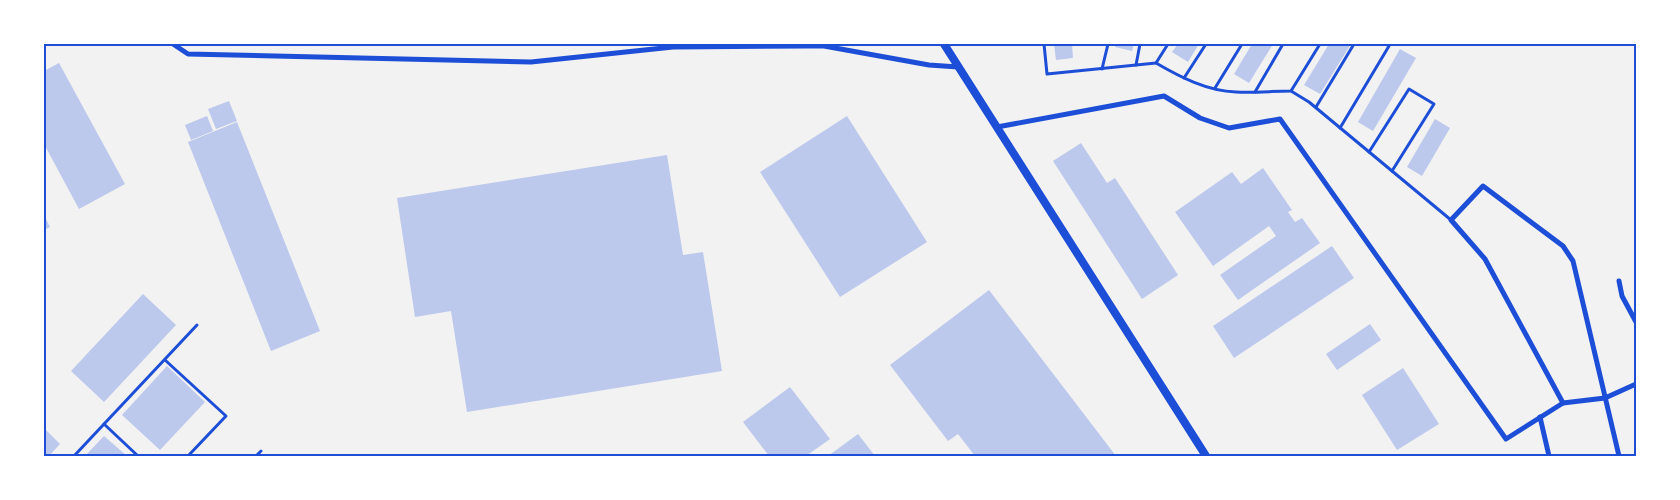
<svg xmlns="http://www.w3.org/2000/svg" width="1680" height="500" viewBox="0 0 1680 500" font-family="'PT Sans Narrow',sans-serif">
<rect width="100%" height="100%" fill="#f2f2f2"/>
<!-- building -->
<g fill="#bdc9ec">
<path d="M1054 44H1072L1073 58 1056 60Z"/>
<path d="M1116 44H1134L1132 51 1115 47Z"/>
<path d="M1178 44H1199L1188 62 1172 52Z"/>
<path d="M1252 44H1273L1249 83 1234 74Z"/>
<path d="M1329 44H1351L1320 94 1304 85Z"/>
<path d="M1400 49 1416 58 1373 131 1358 122Z"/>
<path d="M59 63 125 184 79 209 44 144V71Z"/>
<path d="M229 101 237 121 216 129 208 109Z"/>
<path d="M207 116 213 131 191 140 185 125Z"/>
<path d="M847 116 927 242 840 297 760 172Z"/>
<path d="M1435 119 1450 128 1422 176 1407 167Z"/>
<path d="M237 122 320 331 271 351 188 142Z"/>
<path d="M1081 143 1107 183 1115 178 1178 275 1142 299 1053 161Z"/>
<path d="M667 155 683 255 703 252 722 371 467 412 451 311 415 317 397 198Z"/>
<path d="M1263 168 1292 210 1288 212 1295 222 1302 218 1320 243 1238 300 1220 275 1276 236 1269 226 1213 266 1175 212 1232 172 1241 184Z"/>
<path d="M44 215 50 227 44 230Z"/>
<path d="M1332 246 1354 278 1234 358 1213 326Z"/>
<path d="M989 290 1116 456H975L958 434 948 441 890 365Z"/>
<path d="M143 294 176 325 104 402 71 371Z"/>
<path d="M1370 324 1381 340 1337 370 1326 354Z"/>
<path d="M167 366 205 402 160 450 122 415Z"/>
<path d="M1403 368 1439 424 1397 450 1362 395Z"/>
<path d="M790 387 830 439 806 456H769L743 422Z"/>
<path d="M44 428 60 444 49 456H44Z"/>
<path d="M858 434 875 456H828Z"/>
<path d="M104 436 127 456H85Z"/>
</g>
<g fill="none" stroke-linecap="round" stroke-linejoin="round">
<!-- service -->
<g stroke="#1d4ed8" stroke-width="3">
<path d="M1044 44 1047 74 1156 63"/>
<path d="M1168 44 1156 63C1180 77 1207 91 1236 92 1254 93 1273 91 1291 91L1320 44"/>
<path d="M1136 65 1140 44"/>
<path d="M1102 69 1108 44"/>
<path d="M1184 78 1206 44"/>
<path d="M1215 88 1242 44"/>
<path d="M1291 91 1309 102 1451 220"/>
<path d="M1255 92 1283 44"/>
<path d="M1316 107 1354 44"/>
<path d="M1340 128 1389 46 1386 44"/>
<path d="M1369 152 1409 89 1434 104 1392 171"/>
<path d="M165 360 226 416 188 456"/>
<path d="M104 424 138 456"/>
<path d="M74 456 197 325"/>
<path d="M256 456 261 451"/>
</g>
<!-- minor -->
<g stroke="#1d4ed8" stroke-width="5">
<path d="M173 44 188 54 531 62 673 47 805 46H824L929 65 958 67"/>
<path d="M997 127 1164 96 1200 118 1229 128 1280 119 1506 439 1563 403 1605 398 1636 384"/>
<path d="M1619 281 1622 296 1636 322"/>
<path d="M1563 403 1485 259 1451 220 1483 186 1563 246 1573 261 1619 456"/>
<path d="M1540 417 1549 456"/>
</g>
<!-- tertiary -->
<path stroke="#1d4ed8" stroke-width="8" d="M944 44 1206 456"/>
</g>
<!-- border -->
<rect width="1680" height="500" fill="none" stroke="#ffffff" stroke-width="90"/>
<rect x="45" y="45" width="1590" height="410" fill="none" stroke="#1d4ed8" stroke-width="2"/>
</svg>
